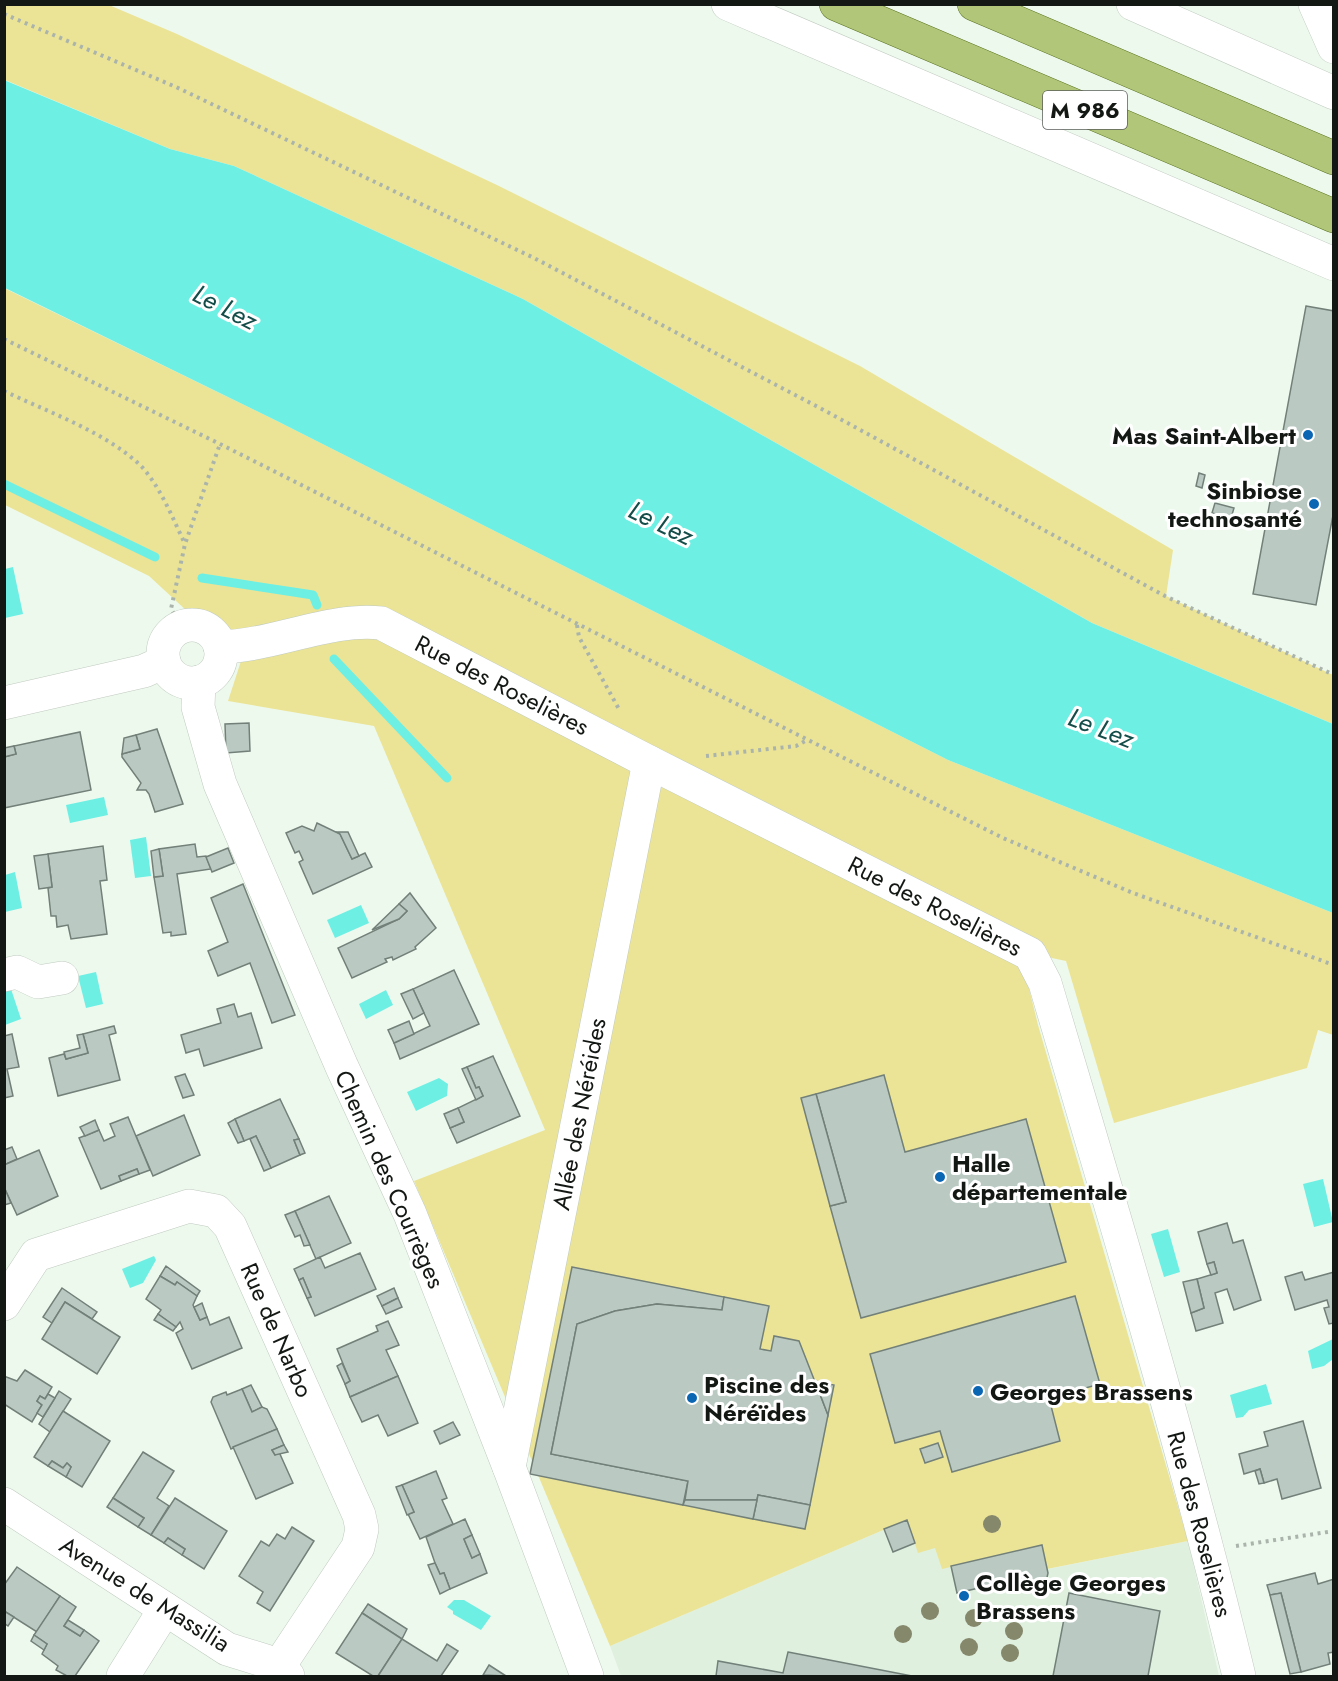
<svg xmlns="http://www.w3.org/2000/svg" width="1338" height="1681" viewBox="0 0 1338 1681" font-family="Jost,sans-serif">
<rect width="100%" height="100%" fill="#eef9ee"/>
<!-- built -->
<path fill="#dff0df" d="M907 1520 935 1548 1041 1546 1048 1569 1188 1541 1219 1676H621L610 1646Z"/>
<!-- green -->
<g fill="#ebe497">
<path d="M4 5H109L177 34 499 186 860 366 1173 550 1166 596 1333 675V724L1092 623 523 299 234 166 170 149 5 80Z"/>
<path d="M4 288 277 421 948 760 1333 913V1035L1318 1030 1307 1068 1114 1123 1066 961 1004 948 1026 976 1038 1025 1188 1541 1047 1569 1041 1546 942 1569 935 1548 918 1553 907 1520 610 1646 414 1181 545 1130 374 726 228 701 241 661 149 576 5 505Z"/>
</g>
<!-- water -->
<g fill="#6eefe4">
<path d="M4 80 170 149 234 166 523 299 1092 623 1333 724V913L948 760 277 421 5 288Z"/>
<path d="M13 567 23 614 5 618V569Z"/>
<path d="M104 797 108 815 70 823 66 805Z"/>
<path d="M146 837 151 876 135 878 130 840Z"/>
<path d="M15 872 22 908 5 912V875Z"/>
<path d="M361 905 369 923 335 938 327 920Z"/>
<path d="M96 972 103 1004 86 1008 78 976Z"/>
<path d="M11 989 21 1019 5 1025V992Z"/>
<path d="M386 990 393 1005 366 1019 359 1004Z"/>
<path d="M439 1078 448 1084 447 1096 416 1111 407 1092Z"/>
<path d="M1323 1179 1333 1222 1314 1227 1303 1184Z"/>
<path d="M1168 1229 1180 1272 1164 1277 1151 1234Z"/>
<path d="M154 1256 156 1260 143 1283 130 1288 122 1269Z"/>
<path d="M1333 1339V1359L1324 1366 1312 1369 1308 1351Z"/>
<path d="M1266 1384 1272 1404 1249 1410 1243 1417 1236 1418 1230 1395Z"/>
<path d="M454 1600H464L491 1616 481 1630 453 1614V1611L447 1607Z"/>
</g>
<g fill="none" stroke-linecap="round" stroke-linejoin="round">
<!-- stream -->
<g stroke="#6eefe4" stroke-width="9">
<path d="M4 484 155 557"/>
<path d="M202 578 313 595 317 605"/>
<path d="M334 659 447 778"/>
</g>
</g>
<!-- building -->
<g fill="#bacac3" stroke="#728079" stroke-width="1.5">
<path d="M1306 306 1334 311V510L1316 605 1253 594Z"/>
<path d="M1199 473 1205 475 1202 488 1196 486Z"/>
<path d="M1215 503 1234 508 1231 518 1212 513Z"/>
<path d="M249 723 250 751 226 753 225 724Z"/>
<path d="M157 729 183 804 155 812 149 794 146 790H137L141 783 122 757V754L140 749 136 735Z"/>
<path d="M80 732 91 790 4 808V757L16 754 14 746Z"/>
<path d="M136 735 140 749 122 754 124 738Z"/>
<path d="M14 746 16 754 4 757V748Z"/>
<path d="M317 823 340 834 352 859 365 853 372 867 313 894 299 862 303 860 299 851 295 853 286 833 302 826 314 831Z"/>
<path d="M337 832H348L359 856 352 859 340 834Z"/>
<path d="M195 844 197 857 206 856 211 869 177 874 186 934 171 936V932L163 933 154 877 163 876 159 849Z"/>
<path d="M103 846 107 880 100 881 107 934 71 939 68 925 57 927 56 916H51L48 888 52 887 48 854Z"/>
<path d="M228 848 234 863 212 872 206 857Z"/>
<path d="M159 849 163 876 154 877 151 851Z"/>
<path d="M48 854 52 887 39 889 34 856Z"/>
<path d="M243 884 295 1015 272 1023 250 963 218 976 208 951 228 942 211 898Z"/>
<path d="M410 893 436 928 415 947 416 949 393 960 392 957 385 959 387 962 352 978 338 948 399 919 407 911 399 904Z"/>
<path d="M399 904 407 911 399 919 372 930Z"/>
<path d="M454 970 479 1024 400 1059 394 1043 430 1026 413 989Z"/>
<path d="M413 989 424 1013 413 1019 401 994Z"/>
<path d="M234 1004 238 1017 251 1013 262 1048 204 1066 199 1049 186 1053 181 1035 221 1023 217 1009Z"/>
<path d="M409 1021 414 1034 394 1043 388 1030Z"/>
<path d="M114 1026 116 1033 109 1035 120 1080 58 1096 49 1058 64 1054 66 1059 88 1053 83 1034Z"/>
<path d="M12 1034 19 1067 7 1069 13 1096 4 1098V1036Z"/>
<path d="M83 1034 88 1053 66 1059 64 1052 80 1048 77 1035Z"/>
<path d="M493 1056 520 1116 457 1143 450 1128 464 1122 458 1108 483 1096 479 1087 476 1088 467 1067Z"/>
<path d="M467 1067 476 1088 479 1087 483 1096 476 1100 462 1069Z"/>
<path d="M185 1074 194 1095 183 1098 175 1077Z"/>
<path d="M884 1075 905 1152 1026 1119 1066 1262 861 1318 830 1206 846 1202 816 1094Z"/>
<path d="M816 1094 846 1202 830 1206 801 1098Z"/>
<path d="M280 1099 299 1139 294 1140 300 1155 271 1168 256 1136 244 1141 235 1119Z"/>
<path d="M458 1108 464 1122 450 1128 444 1114Z"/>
<path d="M184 1115 200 1155 153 1176 136 1136Z"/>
<path d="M128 1117 150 1170 139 1174 137 1169 119 1176 121 1181 101 1189 79 1138 99 1130 104 1141 115 1136 110 1124Z"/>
<path d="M235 1119 244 1141 238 1143 228 1123Z"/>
<path d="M95 1120 99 1130 85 1136 80 1127Z"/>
<path d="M256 1136 271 1168 264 1171 250 1139Z"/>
<path d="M299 1139 305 1153 300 1155 294 1140Z"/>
<path d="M12 1147 17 1159 4 1165V1150Z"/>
<path d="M39 1150 58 1196 17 1215 4 1187V1165Z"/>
<path d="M137 1169 139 1174 121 1181 119 1176Z"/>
<path d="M4 1187 11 1203 4 1205Z"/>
<path d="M329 1196 351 1243 316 1259 295 1211Z"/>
<path d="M295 1211 310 1245 304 1246 300 1235 295 1237 285 1215Z"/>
<path d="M1227 1223 1233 1243 1243 1240 1261 1300 1234 1310 1227 1289 1215 1293 1223 1323 1196 1331 1191 1313 1204 1308 1197 1279 1217 1273 1214 1262 1207 1264 1198 1232Z"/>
<path d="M360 1253 376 1289 315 1316 307 1298 311 1297 303 1278 299 1280 294 1269 320 1257 325 1268Z"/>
<path d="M1214 1262 1217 1273 1211 1275 1207 1264Z"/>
<path d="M166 1266 200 1291 197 1296 177 1282 175 1285 160 1276Z"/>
<path d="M572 1267 724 1297 722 1310 657 1304 615 1311 577 1324 551 1454 688 1481 683 1505 530 1474Z"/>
<path d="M1302 1272 1305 1280 1334 1272V1323L1329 1324 1324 1308 1329 1307 1327 1300 1295 1310 1285 1277Z"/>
<path d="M160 1276 175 1285 177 1282 197 1296 193 1305 200 1320 207 1317 210 1325 229 1317 242 1348 192 1369 176 1333 183 1329 180 1322 176 1327 158 1314 161 1310 146 1299Z"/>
<path d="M303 1278 311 1297 307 1298 299 1280Z"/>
<path d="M1197 1279 1204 1308 1191 1313 1183 1282Z"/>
<path d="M62 1288 97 1312 92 1319 65 1302 52 1323 43 1317Z"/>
<path d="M394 1288 398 1298 382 1306 377 1296Z"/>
<path d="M1075 1296 1100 1384 1049 1398 1060 1441 952 1472 940 1431 895 1443 870 1354Z"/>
<path d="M724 1297 769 1306 760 1349 771 1351 774 1336 799 1341 828 1415 810 1505 758 1495 757 1500H685L688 1481 551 1454 577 1324 615 1311 657 1304 722 1310Z"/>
<path d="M398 1298 402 1307 386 1314 382 1306Z"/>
<path d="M65 1302 120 1337 97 1374 42 1339Z"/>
<path d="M202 1303 207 1317 200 1320 194 1307Z"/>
<path d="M158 1314 176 1327 173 1331 154 1320Z"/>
<path d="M388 1321 399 1345 386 1350 398 1376 350 1397 345 1384 350 1381 337 1349 378 1331 376 1326Z"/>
<path d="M342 1363 350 1381 345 1384 337 1366Z"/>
<path d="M25 1370 52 1387 45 1399 40 1396 37 1401 42 1405 32 1422 4 1404V1376L17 1381Z"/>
<path d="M398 1376 418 1423 388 1436 378 1415 362 1422 350 1397Z"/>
<path d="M815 1381 834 1385 828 1415Z"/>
<path d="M251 1385 262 1407 252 1412 242 1389Z"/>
<path d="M242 1389 252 1412 262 1407 267 1409 277 1429 231 1449 211 1402 213 1397 226 1392 227 1395Z"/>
<path d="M59 1391 71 1399 50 1432 39 1424Z"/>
<path d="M48 1394 55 1398 43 1417 37 1413 42 1405 37 1401 40 1396 45 1399Z"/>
<path d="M63 1411 110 1441 82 1487 66 1477 71 1467 67 1463 63 1468 52 1461 48 1466 34 1457Z"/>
<path d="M1303 1421 1321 1488 1282 1499 1277 1479 1264 1483 1260 1469 1244 1474 1239 1454 1268 1446 1264 1432Z"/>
<path d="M453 1422 460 1435 440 1444 434 1431Z"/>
<path d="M277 1429 284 1445 272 1450 275 1455 279 1452 293 1483 256 1499 233 1447Z"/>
<path d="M938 1443 943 1457 925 1463 920 1449Z"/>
<path d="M284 1445 288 1452 275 1455 272 1450Z"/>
<path d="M143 1452 174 1471 157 1498 169 1506 151 1535 138 1527 144 1518 113 1498Z"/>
<path d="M52 1461 63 1468 67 1463 71 1467 66 1477 48 1466Z"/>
<path d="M1260 1469 1264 1483 1259 1484 1255 1471Z"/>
<path d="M436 1471 447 1498 442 1500 453 1524 420 1539 408 1514 414 1512 402 1485Z"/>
<path d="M402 1485 414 1512 407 1515 396 1487Z"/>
<path d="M758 1495 810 1505 805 1529 753 1519Z"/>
<path d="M113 1498 144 1518 138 1527 107 1507Z"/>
<path d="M175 1498 227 1531 204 1569 182 1555 185 1549 168 1538 164 1543 151 1535Z"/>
<path d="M685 1500H757L753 1519 683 1505Z"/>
<path d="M465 1519 472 1535 464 1539 472 1558 480 1554 487 1573 450 1589 444 1573 440 1574 435 1563 426 1537Z"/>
<path d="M907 1520 915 1543 893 1552 884 1529Z"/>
<path d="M292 1527 314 1541 270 1611 257 1603 263 1592 239 1576 261 1541 269 1546 277 1534 285 1539Z"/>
<path d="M472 1535 480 1554 472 1558 464 1539Z"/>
<path d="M168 1538 185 1549 182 1555 164 1543Z"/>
<path d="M1042 1545 1048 1573 1045 1587 1009 1581 957 1593 951 1566Z"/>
<path d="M435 1563 440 1574 444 1573 450 1589 440 1594 428 1565Z"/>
<path d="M17 1567 60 1596 37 1632 4 1611V1585Z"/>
<path d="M1315 1573 1318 1584 1334 1579V1652L1328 1653 1330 1664 1301 1672 1281 1593 1270 1595 1267 1585Z"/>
<path d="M1069 1593 1160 1611 1148 1676H1053Z"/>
<path d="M1281 1593 1301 1672 1290 1674 1270 1595Z"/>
<path d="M60 1596 76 1607 64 1626 80 1636 84 1630 99 1641 75 1676H67L56 1670 58 1666 42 1654 47 1644 34 1635Z"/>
<path d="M368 1604 407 1629 402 1639 362 1613Z"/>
<path d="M4 1611 14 1617 8 1626 4 1623Z"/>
<path d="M362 1613 402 1639 378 1676H373L336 1653Z"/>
<path d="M68 1620 84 1630 80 1636 64 1626Z"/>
<path d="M34 1635 47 1644 44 1650 31 1641Z"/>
<path d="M402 1639 437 1661 447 1644 458 1651 441 1676H378Z"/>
<path d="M788 1652 912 1676H716L718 1661 783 1673Z"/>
<path d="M489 1665 506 1676 483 1675Z"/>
</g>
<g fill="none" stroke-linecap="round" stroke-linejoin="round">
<defs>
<g id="minor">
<path d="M728 4 1334 264"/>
<path d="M1133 4 1334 93"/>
<path d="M1315 4 1334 47"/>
<circle cx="192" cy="654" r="29"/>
<path d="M220 647C273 646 331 617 381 623L649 762 1030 954 1045 983C1113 1213 1183 1443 1239 1676"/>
<path d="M199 682 198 707 220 784 342 1067 410 1214 509 1467 587 1676"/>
<path d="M4 703 144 671 164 662"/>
<path d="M4 975 17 972 38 982 62 978"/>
<path d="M4 1304 36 1255 189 1206 216 1211 230 1226 359 1515 362 1529 358 1547 277 1669"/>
<path d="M509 1467 649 762"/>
<path d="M4 1504 227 1649 266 1661 288 1676"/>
<path d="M123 1676 165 1609"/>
</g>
<g id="major">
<path d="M836 4 1334 216"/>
<path d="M974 4 1334 158"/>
</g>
</defs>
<!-- minor casing -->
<use href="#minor" stroke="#c0cbc0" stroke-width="34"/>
<!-- major casing -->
<use href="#major" stroke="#58701c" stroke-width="34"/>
<!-- path -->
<g stroke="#abb4ab" stroke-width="4" stroke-dasharray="3 4.5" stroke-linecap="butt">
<path d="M4 14 176 87 534 258 820 408 1165 596 1334 675"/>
<path d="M4 339 220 444 1003 838 1133 893 1334 965"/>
<path d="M4 391C48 412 108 433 142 467 161 488 173 519 185 544"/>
<path d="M577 625 579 637 620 711"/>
<path d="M182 627 171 609 185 544 220 444"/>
<path d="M706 756 796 746 805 741"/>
<path d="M1236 1546 1334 1531"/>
</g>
<!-- minor -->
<use href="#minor" stroke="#fff" stroke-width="33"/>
<!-- major -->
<use href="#major" stroke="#b1c679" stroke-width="33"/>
</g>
<!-- trees -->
<g fill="#86886c">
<circle cx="992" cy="1524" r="9"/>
<circle cx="930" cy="1611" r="9"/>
<circle cx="974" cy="1618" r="9"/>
<circle cx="1014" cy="1631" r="9"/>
<circle cx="903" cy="1634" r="9"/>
<circle cx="969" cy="1647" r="9"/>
<circle cx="1010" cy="1653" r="9"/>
</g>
<!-- markers -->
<g fill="#0a66b3" stroke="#fff" stroke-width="2">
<circle cx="1308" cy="435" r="6"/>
<circle cx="1314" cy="504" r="6"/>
<circle cx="940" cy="1177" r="6"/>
<circle cx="978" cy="1391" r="6"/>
<circle cx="692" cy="1398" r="6"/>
<circle cx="964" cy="1596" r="6"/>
</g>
<g text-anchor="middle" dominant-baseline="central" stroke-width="6" stroke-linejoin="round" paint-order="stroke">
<!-- shield labels -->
<rect fill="#fff" stroke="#5a5d5a" stroke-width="1.5" x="1043" y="91" width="84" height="38" rx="4.5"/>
<g font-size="22" font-weight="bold" fill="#141814">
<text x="1085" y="110">M 986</text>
</g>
<!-- poi labels -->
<g font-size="24" font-weight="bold" fill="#141814" stroke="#fff" text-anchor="start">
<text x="1296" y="435" text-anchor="end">Mas Saint-Albert</text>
<text x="1302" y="490" text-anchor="end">Sinbiose<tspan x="1302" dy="28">technosanté</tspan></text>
<text x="952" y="1163">Halle<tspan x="952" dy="28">départementale</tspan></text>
<text x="704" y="1384">Piscine des<tspan x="704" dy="28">Néréïdes</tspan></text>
<text x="990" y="1391">Georges Brassens</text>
<text x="976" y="1582">Collège Georges<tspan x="976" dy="28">Brassens</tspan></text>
</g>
<!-- street labels -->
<g font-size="24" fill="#141814" stroke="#fff">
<text transform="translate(502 685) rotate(27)">Rue des Roselières</text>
<text transform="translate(935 906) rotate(27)">Rue des Roselières</text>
<text transform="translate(579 1114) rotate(-79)">Allée des Néréides</text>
<text transform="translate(390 1179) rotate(66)">Chemin des Courrèges</text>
<text transform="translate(277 1330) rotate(66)">Rue de Narbo</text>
<text transform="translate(1200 1524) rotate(75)">Rue des Roselières</text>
<text transform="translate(145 1594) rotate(32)">Avenue de Massilia</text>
</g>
<!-- water labels -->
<g font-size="26" font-style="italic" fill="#144d49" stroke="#fff">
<text transform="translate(225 307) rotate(27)">Le Lez</text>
<text transform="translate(661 523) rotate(26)">Le Lez</text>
<text transform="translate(1101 728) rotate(21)">Le Lez</text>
</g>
</g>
<!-- border -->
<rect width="1338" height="1681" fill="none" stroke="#141814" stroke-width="12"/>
</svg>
